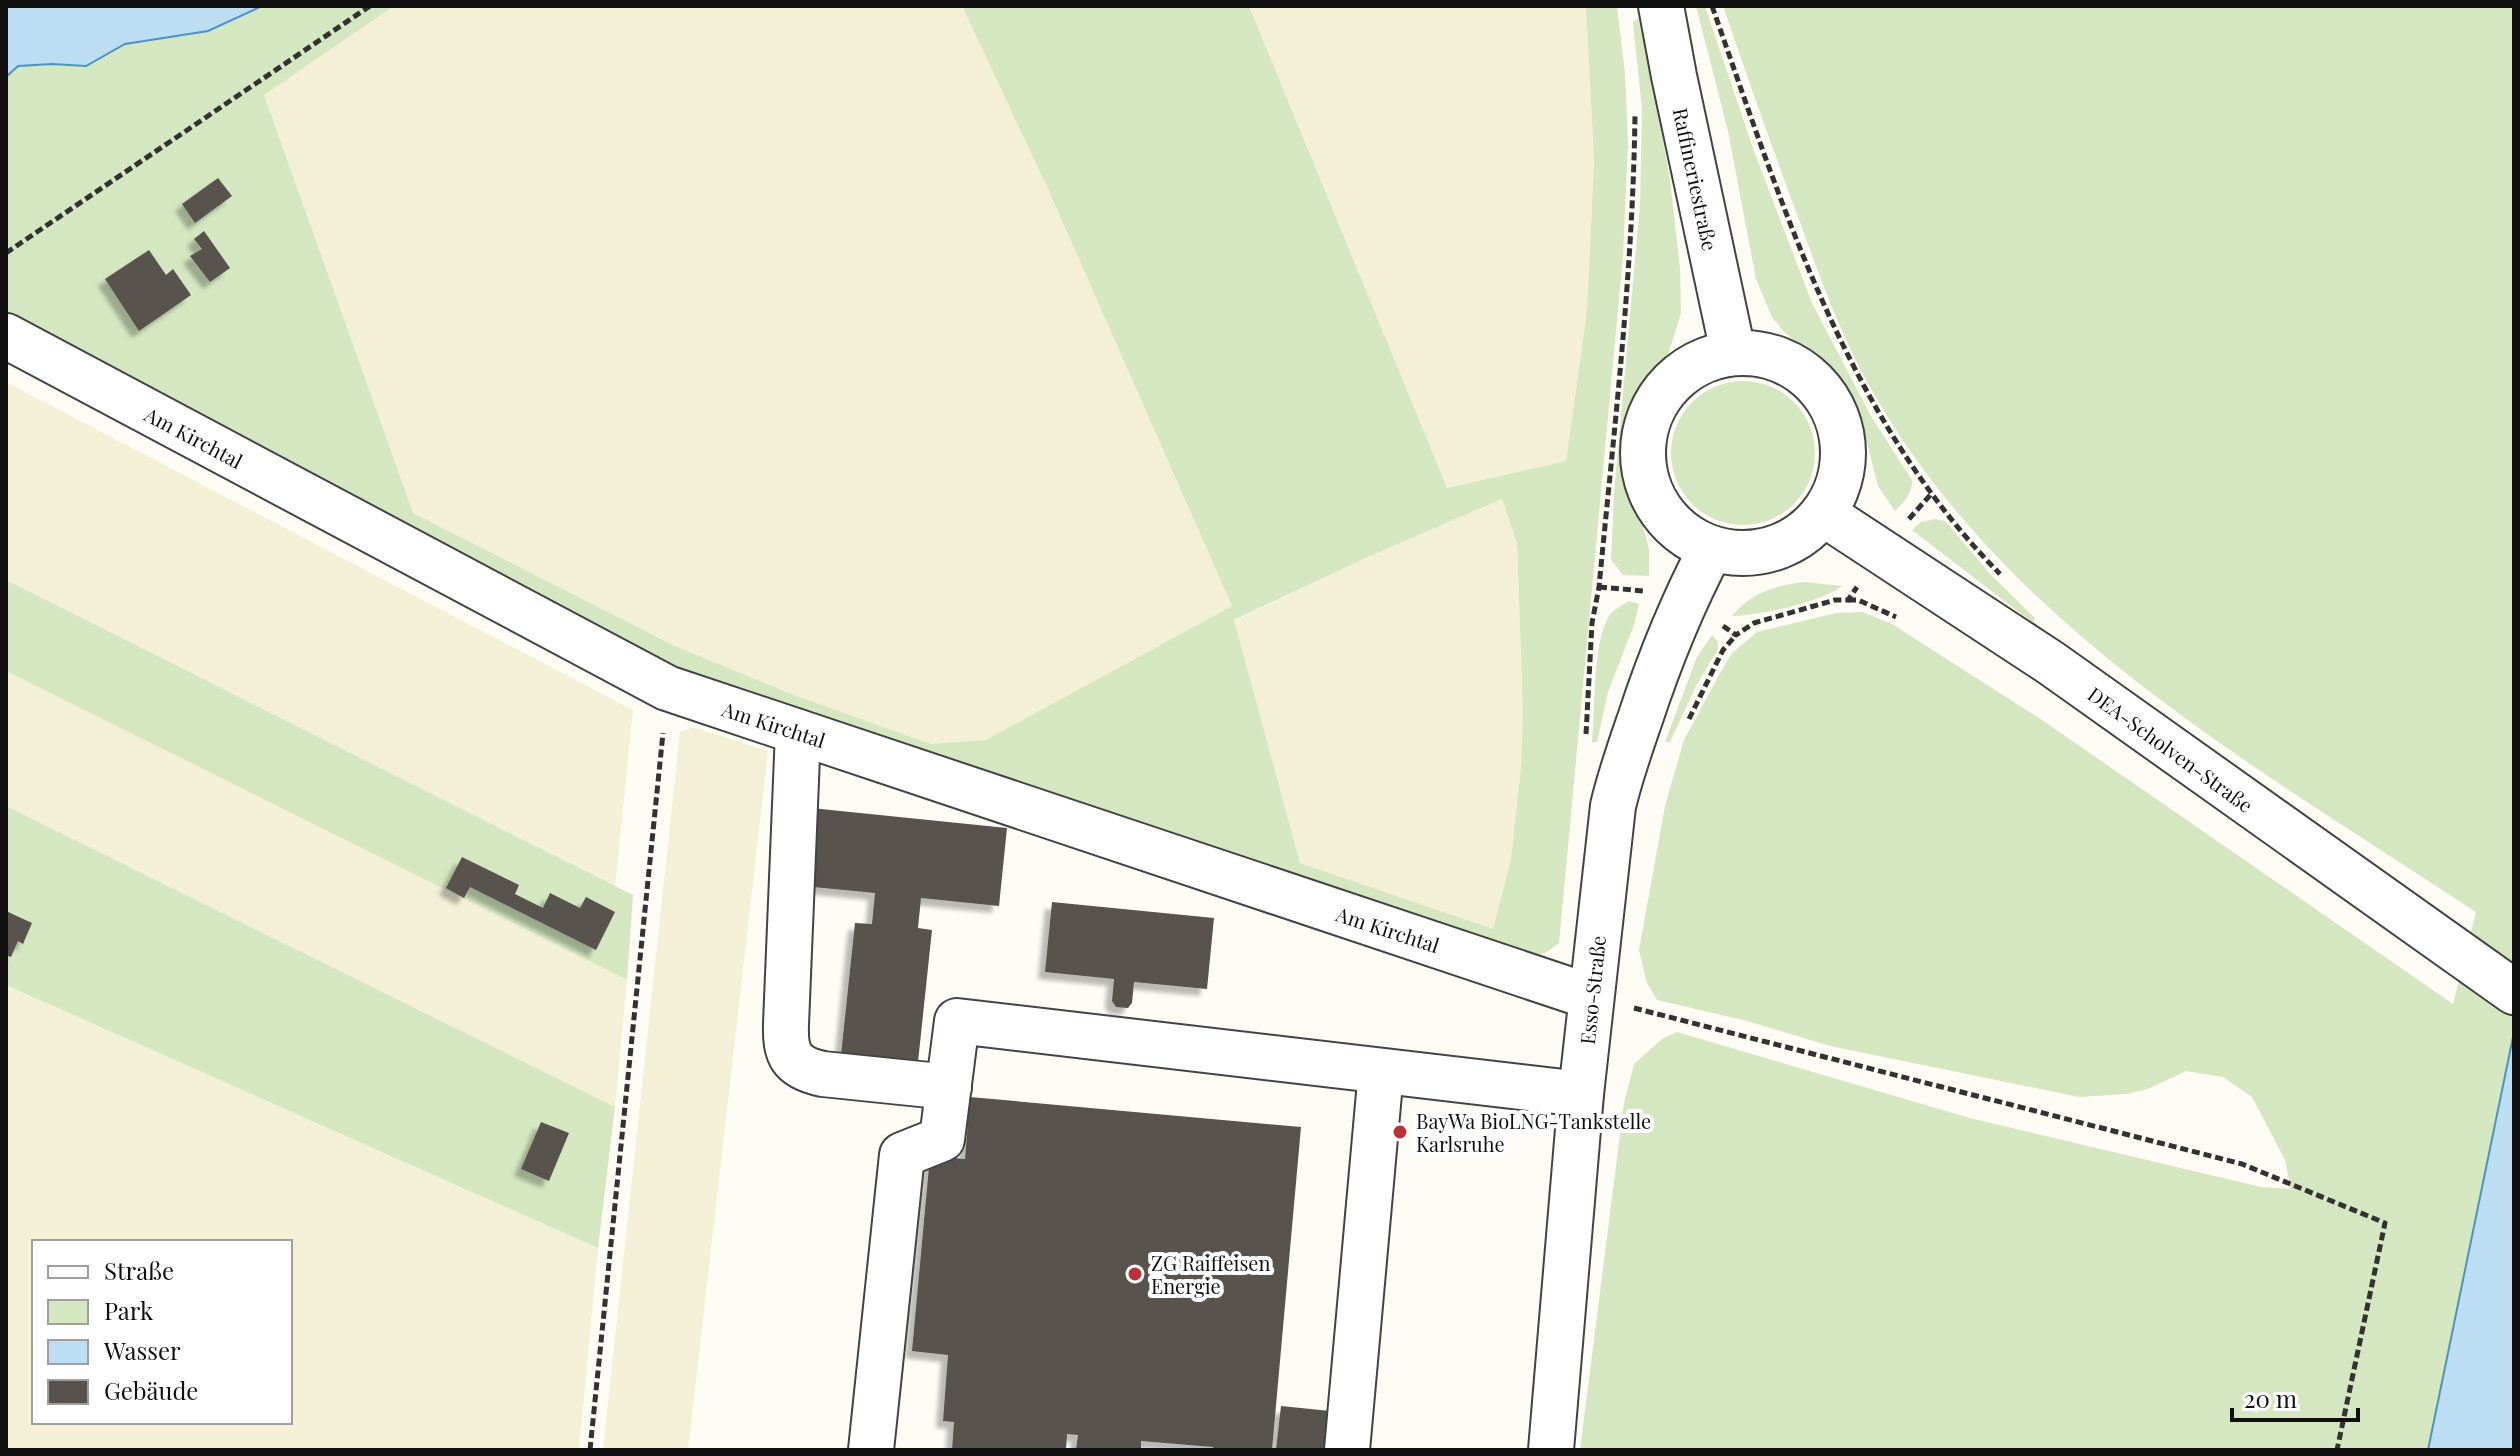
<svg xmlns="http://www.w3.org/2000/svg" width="2520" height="1456" viewBox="0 0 2520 1456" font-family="'Playfair Display',serif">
<defs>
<filter id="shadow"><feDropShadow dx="-7" dy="7" stdDeviation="2" flood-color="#0004"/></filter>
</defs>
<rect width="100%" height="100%" fill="#fefcf5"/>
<!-- farmland -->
<g fill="#f3f0d6" fill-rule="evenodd">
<path d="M394 6H962L1048 189 1232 606 986 741 931 744 794 695 675 646 413 513 6 267Z"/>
<path d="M1249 6H1586L1594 161 1587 311 1566 461 1446 488Z"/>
<path d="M6 382 633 710 615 888 6 580Z"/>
<path d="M1502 499 1517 544 1523 711 1521 767 1511 859 1493 929 1300 863 1234 621 1370 556Z"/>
<path d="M6 671 627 980 615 1107 6 806Z"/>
<path d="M693 727 768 751 688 1450H603L680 732Z"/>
<path d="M6 985 598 1248 579 1450H6ZM34 1242H290V1422H34Z"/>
</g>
<!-- green -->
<g fill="#d4e7c0" fill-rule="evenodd">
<path d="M262 6H394L264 95 413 513 675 646 794 695 931 744 986 740 1232 606 1048 189 962 6H1249L1447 488 1566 461 1587 311 1594 161 1586 6H1617L1625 73 1628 144 1623 256 1559 943 1547 952 1533 957 666 665 6 315V77L18 66 52 64 86 66 125 44 208 31ZM1502 499 1517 544 1523 711 1521 767 1511 859 1493 929 1300 863 1234 620 1370 556Z"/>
<path d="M1696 6H1705L1754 151 1812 303 1872 418 1912 480C1913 493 1904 502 1895 511L1878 486 1859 411 1848 391 1832 370 1785 333 1772 317 1756 279 1728 131Z"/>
<path d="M1723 6H2514V1032L2428 1450H1580L1624 1103 1634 1064 1662 1039 1677 1032 1970 1118 2261 1187 2291 1189 2285 1160 2252 1097 2223 1077 2186 1071 2148 1089 2126 1094 2079 1097 1830 1046 1747 1021 1657 1000 1647 983 1639 950 1665 806 1684 740 1719 675 1732 653 1757 632 1836 613 1862 612 1892 624 2042 720 2453 1004 2476 912C2255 766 2010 630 1874 394 1843 341 1822 283 1801 225 1774 153 1748 79 1723 6Z"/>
<path d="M1638 18 1648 59 1670 180 1680 268 1681 313 1666 362 1639 397 1626 425 1623 459 1629 495 1639 512 1649 549V576L1623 575 1611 560 1614 494 1640 204 1642 109 1633 23Z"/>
<circle cx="1743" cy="453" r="72"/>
<path d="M1935 519 1945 521 1993 577 2035 618 2033 623 1912 530 1921 522Z"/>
<path d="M6 580 633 895 627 980 6 671Z"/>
<path d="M1805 582 1842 586C1819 603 1761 615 1732 616 1750 593 1776 585 1805 582Z"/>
<path d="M1629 601 1639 604 1634 625 1608 692 1597 742H1592C1595 709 1593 650 1606 622 1610 611 1619 607 1629 601Z"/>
<path d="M1712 635 1718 642V649L1696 686 1670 742H1665L1697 657Z"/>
<path d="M6 806 615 1107 598 1248 6 985Z"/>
</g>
<!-- water -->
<g fill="#bddef2" stroke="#4994c4" stroke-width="2">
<path d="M6 6H262L208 31 125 44 86 66 52 64 18 66 6 77Z"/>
<path d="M2514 1032V1450H2428Z"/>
</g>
<!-- building -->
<g fill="#58524d" filter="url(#shadow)">
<path d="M218 178 232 196 195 223 182 204Z"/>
<path d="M204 231 230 268 210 282 190 256 202 249 194 239Z"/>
<path d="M149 250 166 275 173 269 191 295 139 331 105 279Z"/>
<path d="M811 808 1007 828 999 906 921 898 918 928 932 930 918 1062 841 1055 855 923 872 924 875 893 803 886Z"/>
<path d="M462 857 519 885 515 894 543 908 550 893 580 908 586 897 615 912 596 950 470 887 464 898 446 888Z"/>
<path d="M1052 902 1214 918 1207 989 1134 982 1132 1003 1128 1008 1116 1007 1112 1001 1114 979 1045 972Z"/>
<path d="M6 911 32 923 23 944 18 941 11 957 6 955Z"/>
<path d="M970 1097 1301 1127 1272 1450H1213V1447L1141 1441V1450H1076L1078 1435 1067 1434 1066 1450H952L954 1422 943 1421 948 1355 912 1351 930 1156 965 1159Z"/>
<path d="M541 1122 569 1133 549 1181 521 1169Z"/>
<path d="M1281 1406 1330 1411 1326 1450H1276Z"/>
</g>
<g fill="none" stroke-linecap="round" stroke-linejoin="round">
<defs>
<g id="minor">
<path d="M1661 6 1674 76 1733 352"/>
<path d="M6 336 667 688 1591 997"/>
<circle cx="1743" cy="453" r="100"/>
<path d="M1824 514 2051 663 2514 992"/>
<path d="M798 732 786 1024C785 1055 791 1067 823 1074L949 1087"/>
<path d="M871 1450 902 1155 942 1139 957 1021 1581 1094"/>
<path d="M1347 1450 1381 1071"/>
<path d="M1551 1450 1581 1094 1613 806C1620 776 1630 748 1640 719 1660 658 1681 606 1711 549"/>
</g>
</defs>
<!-- minor casing -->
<use href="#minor" stroke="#434343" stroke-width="48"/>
<!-- path -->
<g stroke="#323232" stroke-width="5" stroke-dasharray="8 4" stroke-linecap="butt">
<path d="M1712 6C1783 207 1847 419 2000 574"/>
<path d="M6 253 370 6"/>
<path d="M1909 519 1932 493"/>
<path d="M1599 587 1644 591"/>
<path d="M1848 600H1858L1896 617"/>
<path d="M1723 626 1736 635 1754 623 1835 600H1848L1857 587"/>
<path d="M1689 719 1723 650 1736 635"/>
<path d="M1586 734 1592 623 1599 587C1614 430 1633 272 1635 114"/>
<path d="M1634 1008 2242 1164 2385 1223 2337 1450"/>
<path d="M590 1450 663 733"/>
</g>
<!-- minor -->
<use href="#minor" stroke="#fff" stroke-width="44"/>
</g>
<!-- markers -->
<g fill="#b73239" stroke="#fff" stroke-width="3">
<circle cx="1400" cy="1132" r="8"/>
<circle cx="1135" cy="1274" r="8"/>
</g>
<g text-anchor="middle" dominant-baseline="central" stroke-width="8" stroke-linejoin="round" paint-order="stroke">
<!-- street labels -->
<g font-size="20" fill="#101010" stroke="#fff">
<text transform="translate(1696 179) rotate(78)">Raffineriestraße</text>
<text transform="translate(194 437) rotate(28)">Am Kirchtal</text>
<text transform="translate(774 724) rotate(18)">Am Kirchtal</text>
<text transform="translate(2171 749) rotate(36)">DEA-Scholven-Straße</text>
<text transform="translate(1388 929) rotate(18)">Am Kirchtal</text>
<text transform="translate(1592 990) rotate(-84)">Esso-Straße</text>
</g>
<!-- poi labels -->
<g font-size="20" fill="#101010" stroke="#fff" text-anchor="start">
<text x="1416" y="1120">BayWa BioLNG-Tankstelle<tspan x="1416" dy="23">Karlsruhe</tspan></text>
<text x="1151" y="1262">ZG Raiffeisen<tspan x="1151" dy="23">Energie</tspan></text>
</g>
</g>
<!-- border -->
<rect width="2520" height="1456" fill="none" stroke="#101010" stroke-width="16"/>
<!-- legend -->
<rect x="32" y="1240" width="260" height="184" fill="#ffffff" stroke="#9f9f9f" stroke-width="2"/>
<rect x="48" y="1266" width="40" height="12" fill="#ffffff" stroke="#9f9f9f" stroke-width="2"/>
<text x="104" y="1280" font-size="24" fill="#101010">Straße</text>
<rect x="48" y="1300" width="40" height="24" fill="#d4e7c0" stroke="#9f9f9f" stroke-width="2"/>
<text x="104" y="1320" font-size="24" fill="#101010">Park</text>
<rect x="48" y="1340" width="40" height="24" fill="#bddef2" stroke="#9f9f9f" stroke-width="2"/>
<text x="104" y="1360" font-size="24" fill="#101010">Wasser</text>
<rect x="48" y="1380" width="40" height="24" fill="#58524d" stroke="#9f9f9f" stroke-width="2"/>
<text x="104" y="1400" font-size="24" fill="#101010">Gebäude</text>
<!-- scale -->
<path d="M2232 1408v12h126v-12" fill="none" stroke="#101010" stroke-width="4"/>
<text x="2244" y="1408" font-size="24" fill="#101010" stroke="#ffffff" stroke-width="6" paint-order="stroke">20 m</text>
</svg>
